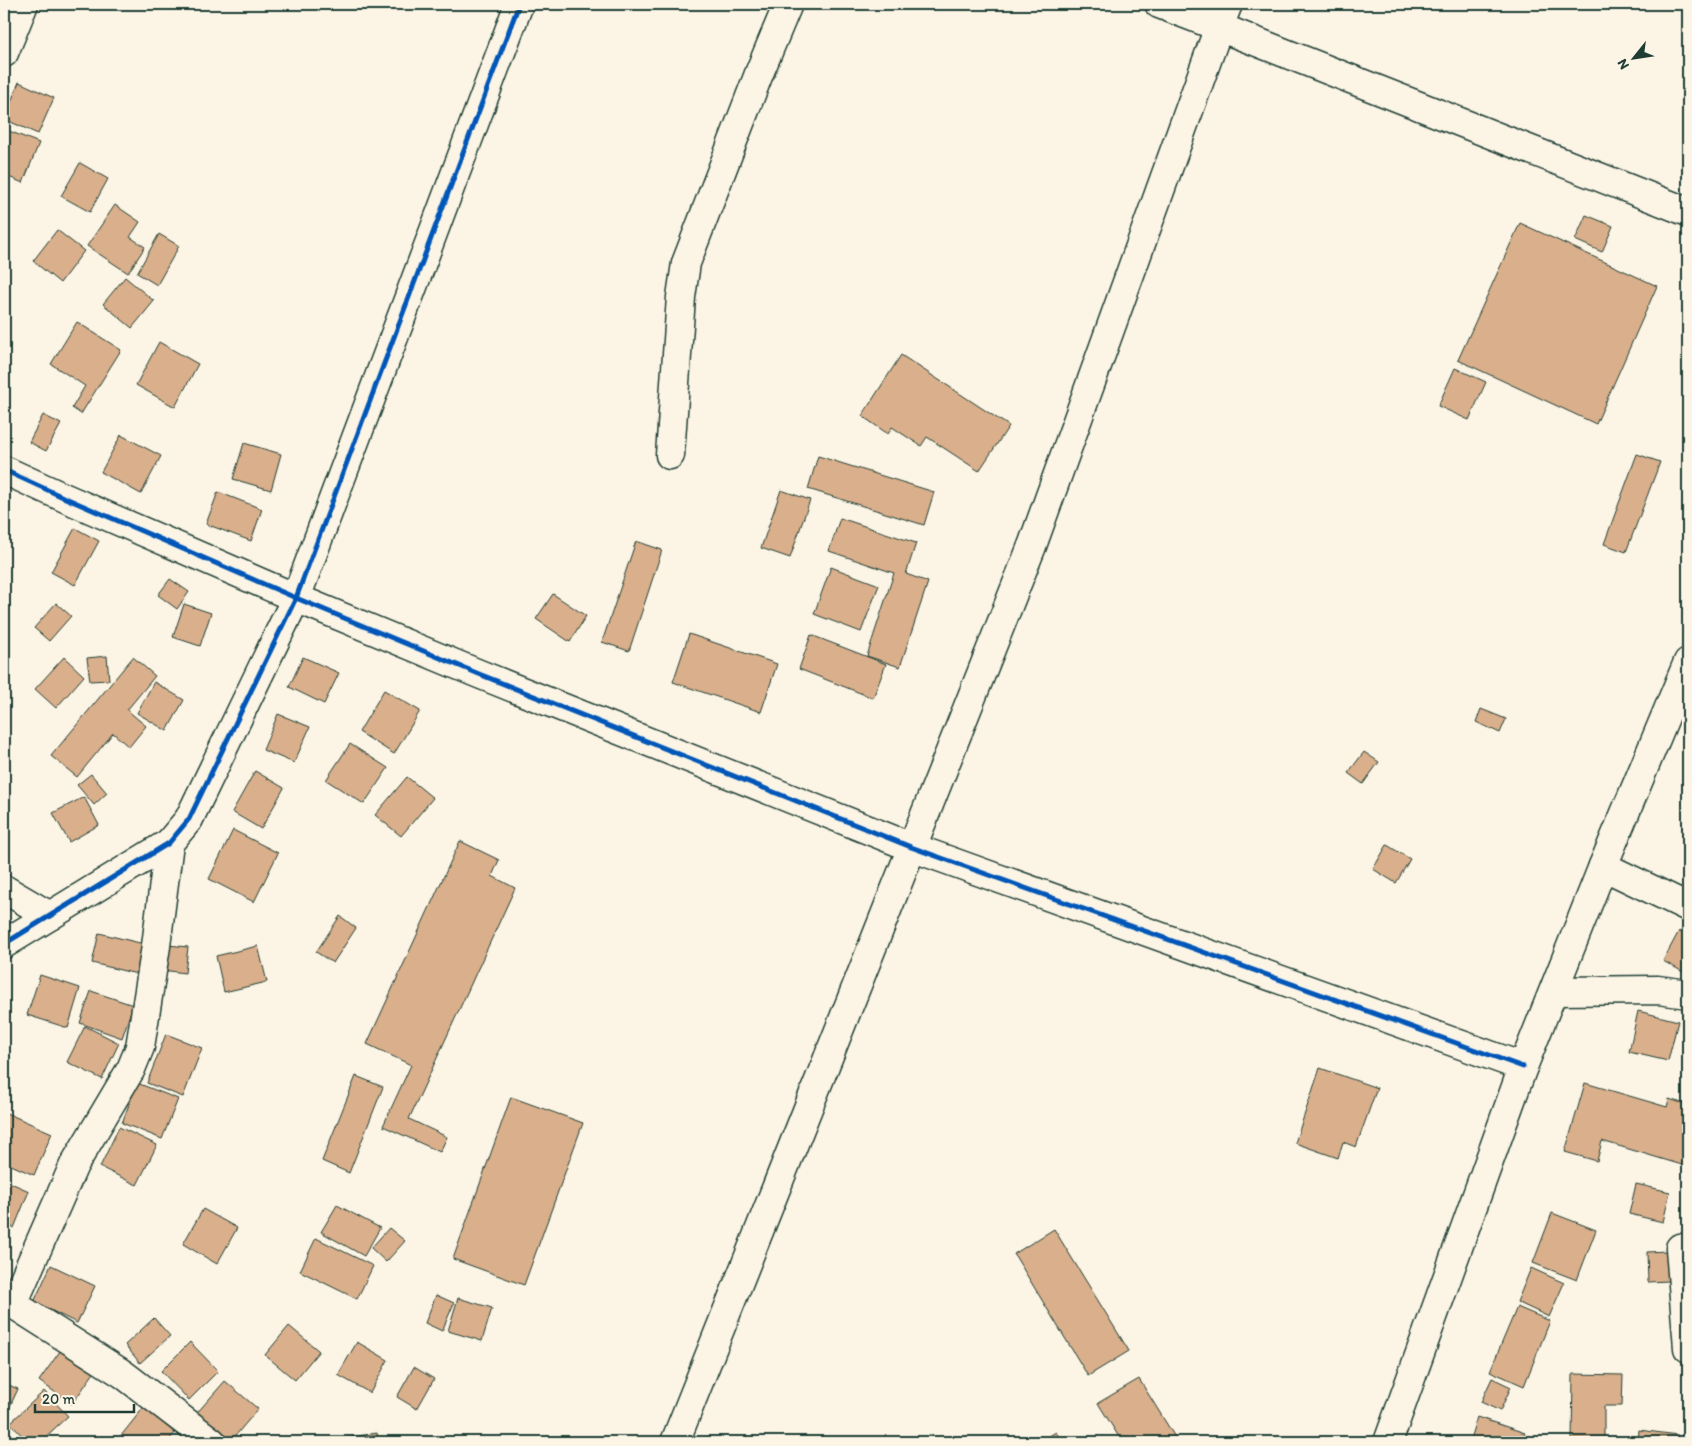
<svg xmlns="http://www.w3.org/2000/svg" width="1692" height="1446" viewBox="0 0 1692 1446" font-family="Itim,sans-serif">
<rect width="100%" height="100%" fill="#fcf5e5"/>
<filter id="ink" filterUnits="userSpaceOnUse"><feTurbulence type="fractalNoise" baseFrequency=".02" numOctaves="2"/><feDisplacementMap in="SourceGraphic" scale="10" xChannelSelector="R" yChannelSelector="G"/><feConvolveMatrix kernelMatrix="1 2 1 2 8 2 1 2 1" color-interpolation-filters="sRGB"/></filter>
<g filter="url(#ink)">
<!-- building -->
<g fill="#daaf8b" stroke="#1f3d34">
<path d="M19 82 54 98 38 134 4 119Z"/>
<path d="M4 129 39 143 23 183 4 175Z"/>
<path d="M80 163 108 179 90 212 61 196Z"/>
<path d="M115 205 140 222 130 237 145 247 128 273 87 246Z"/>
<path d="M1586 215 1613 226 1602 252 1575 240Z"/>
<path d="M1520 223 1657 286 1596 424 1458 360Z"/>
<path d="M57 230 84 251 60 283 33 261Z"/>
<path d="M159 234 179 246 157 285 137 273Z"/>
<path d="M125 277 154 301 132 328 103 304Z"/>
<path d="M77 322 121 350 81 414 72 408 85 386 51 364Z"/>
<path d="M159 342 198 364 175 407 136 385Z"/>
<path d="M901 355 1009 426 979 471 927 437 921 446 892 427 888 434 862 416Z"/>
<path d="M1455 368 1486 382 1469 420 1438 406Z"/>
<path d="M43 415 61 424 46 451 29 442Z"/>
<path d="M121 435 161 456 141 494 101 472Z"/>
<path d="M244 443 281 454 271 490 233 479Z"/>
<path d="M1637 454 1660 462 1626 552 1604 544Z"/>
<path d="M818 456 934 492 924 525 808 489Z"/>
<path d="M781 490 810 500 790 558 761 548Z"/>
<path d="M218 492 262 509 251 541 206 524Z"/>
<path d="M840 518 916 543 906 574 928 582 900 667 867 656 894 573 829 551Z"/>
<path d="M75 528 99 541 75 585 51 572Z"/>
<path d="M636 541 662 550 629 651 602 642Z"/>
<path d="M831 567 879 585 861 632 814 614Z"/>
<path d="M170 579 189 592 177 609 158 595Z"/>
<path d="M553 594 586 616 570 642 536 619Z"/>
<path d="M56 603 71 616 49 641 34 628Z"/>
<path d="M184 604 211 613 200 646 173 637Z"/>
<path d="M689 634 777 664 761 712 673 682Z"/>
<path d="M811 635 886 664 873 698 799 669Z"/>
<path d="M107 656 109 680 90 681 87 658Z"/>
<path d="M64 657 84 676 56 708 35 689Z"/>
<path d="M133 657 155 676 127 710 146 726 129 747 113 733 77 777 51 756Z"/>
<path d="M303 657 339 673 324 704 289 687Z"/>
<path d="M154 682 184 700 167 731 137 713Z"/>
<path d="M384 690 420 711 394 754 359 732Z"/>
<path d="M1481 709 1506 719 1500 733 1476 722Z"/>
<path d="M278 714 310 727 294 763 263 750Z"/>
<path d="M350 744 388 768 364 804 326 780Z"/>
<path d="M1364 752 1379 762 1363 784 1348 773Z"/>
<path d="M255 771 284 788 261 829 232 812Z"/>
<path d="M91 774 107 793 94 805 77 785Z"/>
<path d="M407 777 433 798 401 836 375 815Z"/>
<path d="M84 797 99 825 69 842 53 813Z"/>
<path d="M233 830 278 853 254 902 209 879Z"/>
<path d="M460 841 499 860 492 876 515 888 409 1119 447 1137 440 1152 383 1126 411 1065 367 1044Z"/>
<path d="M1387 845 1410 859 1396 883 1373 869Z"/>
<path d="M340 916 356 928 333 963 316 952Z"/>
<path d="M1679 931 1688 937V970L1687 974 1663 961Z"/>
<path d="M99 933 148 945 141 975 92 963Z"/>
<path d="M157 944 188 947 185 973 154 969Z"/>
<path d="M258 946 267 982 224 992 216 956Z"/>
<path d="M40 975 80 988 68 1028 27 1015Z"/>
<path d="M91 991 133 1005 122 1038 80 1023Z"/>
<path d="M1638 1011 1678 1021 1668 1061 1629 1052Z"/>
<path d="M85 1026 119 1043 102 1079 67 1062Z"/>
<path d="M166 1034 202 1048 183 1097 147 1083Z"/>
<path d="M1320 1068 1377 1088 1356 1147 1343 1142 1338 1158 1295 1143Z"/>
<path d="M356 1076 383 1087 349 1173 322 1161Z"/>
<path d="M137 1083 178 1099 162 1139 122 1123Z"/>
<path d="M1585 1083 1667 1107 1669 1099 1688 1105V1144L1682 1165 1602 1141 1597 1161 1565 1152Z"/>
<path d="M511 1097 583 1123 524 1285 453 1259Z"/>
<path d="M4 1112 52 1133 34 1175 4 1162Z"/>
<path d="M119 1127 157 1145 137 1185 100 1167Z"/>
<path d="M4 1180 29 1191 14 1228 4 1224Z"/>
<path d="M1636 1184 1670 1192 1663 1222 1629 1214Z"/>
<path d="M337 1205 380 1228 364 1256 321 1232Z"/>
<path d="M203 1209 237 1228 217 1264 183 1244Z"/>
<path d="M1552 1213 1596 1230 1577 1280 1533 1263Z"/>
<path d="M389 1228 405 1241 386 1262 371 1248Z"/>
<path d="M1054 1229 1129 1351 1088 1376 1014 1254Z"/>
<path d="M316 1238 373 1266 357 1299 300 1271Z"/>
<path d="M1667 1251 1669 1281 1648 1282 1647 1252Z"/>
<path d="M51 1265 95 1286 77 1323 34 1302Z"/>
<path d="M1531 1268 1564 1283 1549 1317 1517 1302Z"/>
<path d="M436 1295 454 1303 442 1331 425 1323Z"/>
<path d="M458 1298 492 1308 482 1341 448 1331Z"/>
<path d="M1517 1307 1550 1321 1524 1386 1490 1371Z"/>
<path d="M154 1318 170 1336 140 1363 125 1345Z"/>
<path d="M289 1326 319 1351 295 1380 265 1355Z"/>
<path d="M190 1342 218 1371 189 1400 161 1371Z"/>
<path d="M357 1342 388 1360 370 1393 338 1375Z"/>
<path d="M65 1344 98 1367 72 1404 39 1381Z"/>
<path d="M414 1367 434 1379 417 1409 397 1397Z"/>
<path d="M1573 1374 1623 1375 1622 1406H1604V1442H1572Z"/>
<path d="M1492 1378 1511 1387 1500 1411 1481 1402Z"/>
<path d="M1139 1379 1178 1442H1122L1098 1403Z"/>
<path d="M225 1381 258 1409 230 1442 196 1414Z"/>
<path d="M4 1383 18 1389 4 1419Z"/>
<path d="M44 1391 68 1416 40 1442H28L10 1423Z"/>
<path d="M144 1407 175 1433 167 1442H127L120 1437Z"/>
<path d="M1477 1417 1525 1433 1522 1442H1469Z"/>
<path d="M1639 1430 1678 1435 1677 1442H1638Z"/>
<path d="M1056 1432 1062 1442H1039Z"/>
<path d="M377 1433 379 1442H332L331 1440Z"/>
</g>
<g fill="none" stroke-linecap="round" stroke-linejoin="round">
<defs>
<g id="street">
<path d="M1159 4 1219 27 1228 4"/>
<path d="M4 53 24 4"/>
<path d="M670 455 681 297 686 263 760 71 788 4"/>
<path d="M4 470 63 497 296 598 479 674 911 847 1523 1067"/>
<path d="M169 843 156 946 140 1047 131 1069 74 1165 13 1304 123 1374 212 1442"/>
<path d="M1603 866 1688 907"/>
<path d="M4 889 50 916"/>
<path d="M4 944 169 843 189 819 296 598 519 4"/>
<path d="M1554 991 1658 990 1688 994"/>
<path d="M1680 1248 1688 1348"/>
<path d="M1388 1442 1523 1067 1603 866 1688 662"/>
</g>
<path id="secondary" d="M675 1442 1032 546 1219 27 1688 212"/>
</defs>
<!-- street casing -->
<use href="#street" stroke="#1f3d34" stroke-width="31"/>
<!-- secondary casing -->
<use href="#secondary" stroke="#1f3d34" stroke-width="31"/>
<!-- street -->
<use href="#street" stroke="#fcf5e5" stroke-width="28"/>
<!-- secondary -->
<use href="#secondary" stroke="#fcf5e5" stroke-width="28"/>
<defs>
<g id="cycleway">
<path d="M4 470 63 497 296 598 479 674 911 847 1523 1067"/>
<path d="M4 944 169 843 189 819 296 598 519 4"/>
</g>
</defs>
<!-- cycleway casing -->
<use href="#cycleway" stroke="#fcf5e5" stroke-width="8"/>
<!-- cycleway -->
<use href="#cycleway" stroke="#0057b8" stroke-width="5"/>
</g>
</g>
<!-- margin -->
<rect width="1692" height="1446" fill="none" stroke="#fcf5e5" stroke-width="20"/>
<rect x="10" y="10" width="1672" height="1426" fill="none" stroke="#1f3d34" stroke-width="2" filter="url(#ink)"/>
<!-- north arrow -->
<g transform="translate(1634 58) rotate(240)" stroke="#fcf5e5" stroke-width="4" paint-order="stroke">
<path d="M0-4L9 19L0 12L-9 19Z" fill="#1f3d34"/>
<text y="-8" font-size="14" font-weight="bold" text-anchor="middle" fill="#1f3d34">N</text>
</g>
<!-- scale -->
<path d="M35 1404v8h99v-8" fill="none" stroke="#1f3d34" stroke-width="2.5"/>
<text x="42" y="1404" font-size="15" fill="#1f3d34" stroke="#fcf5e5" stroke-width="4" paint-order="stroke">20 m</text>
</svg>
